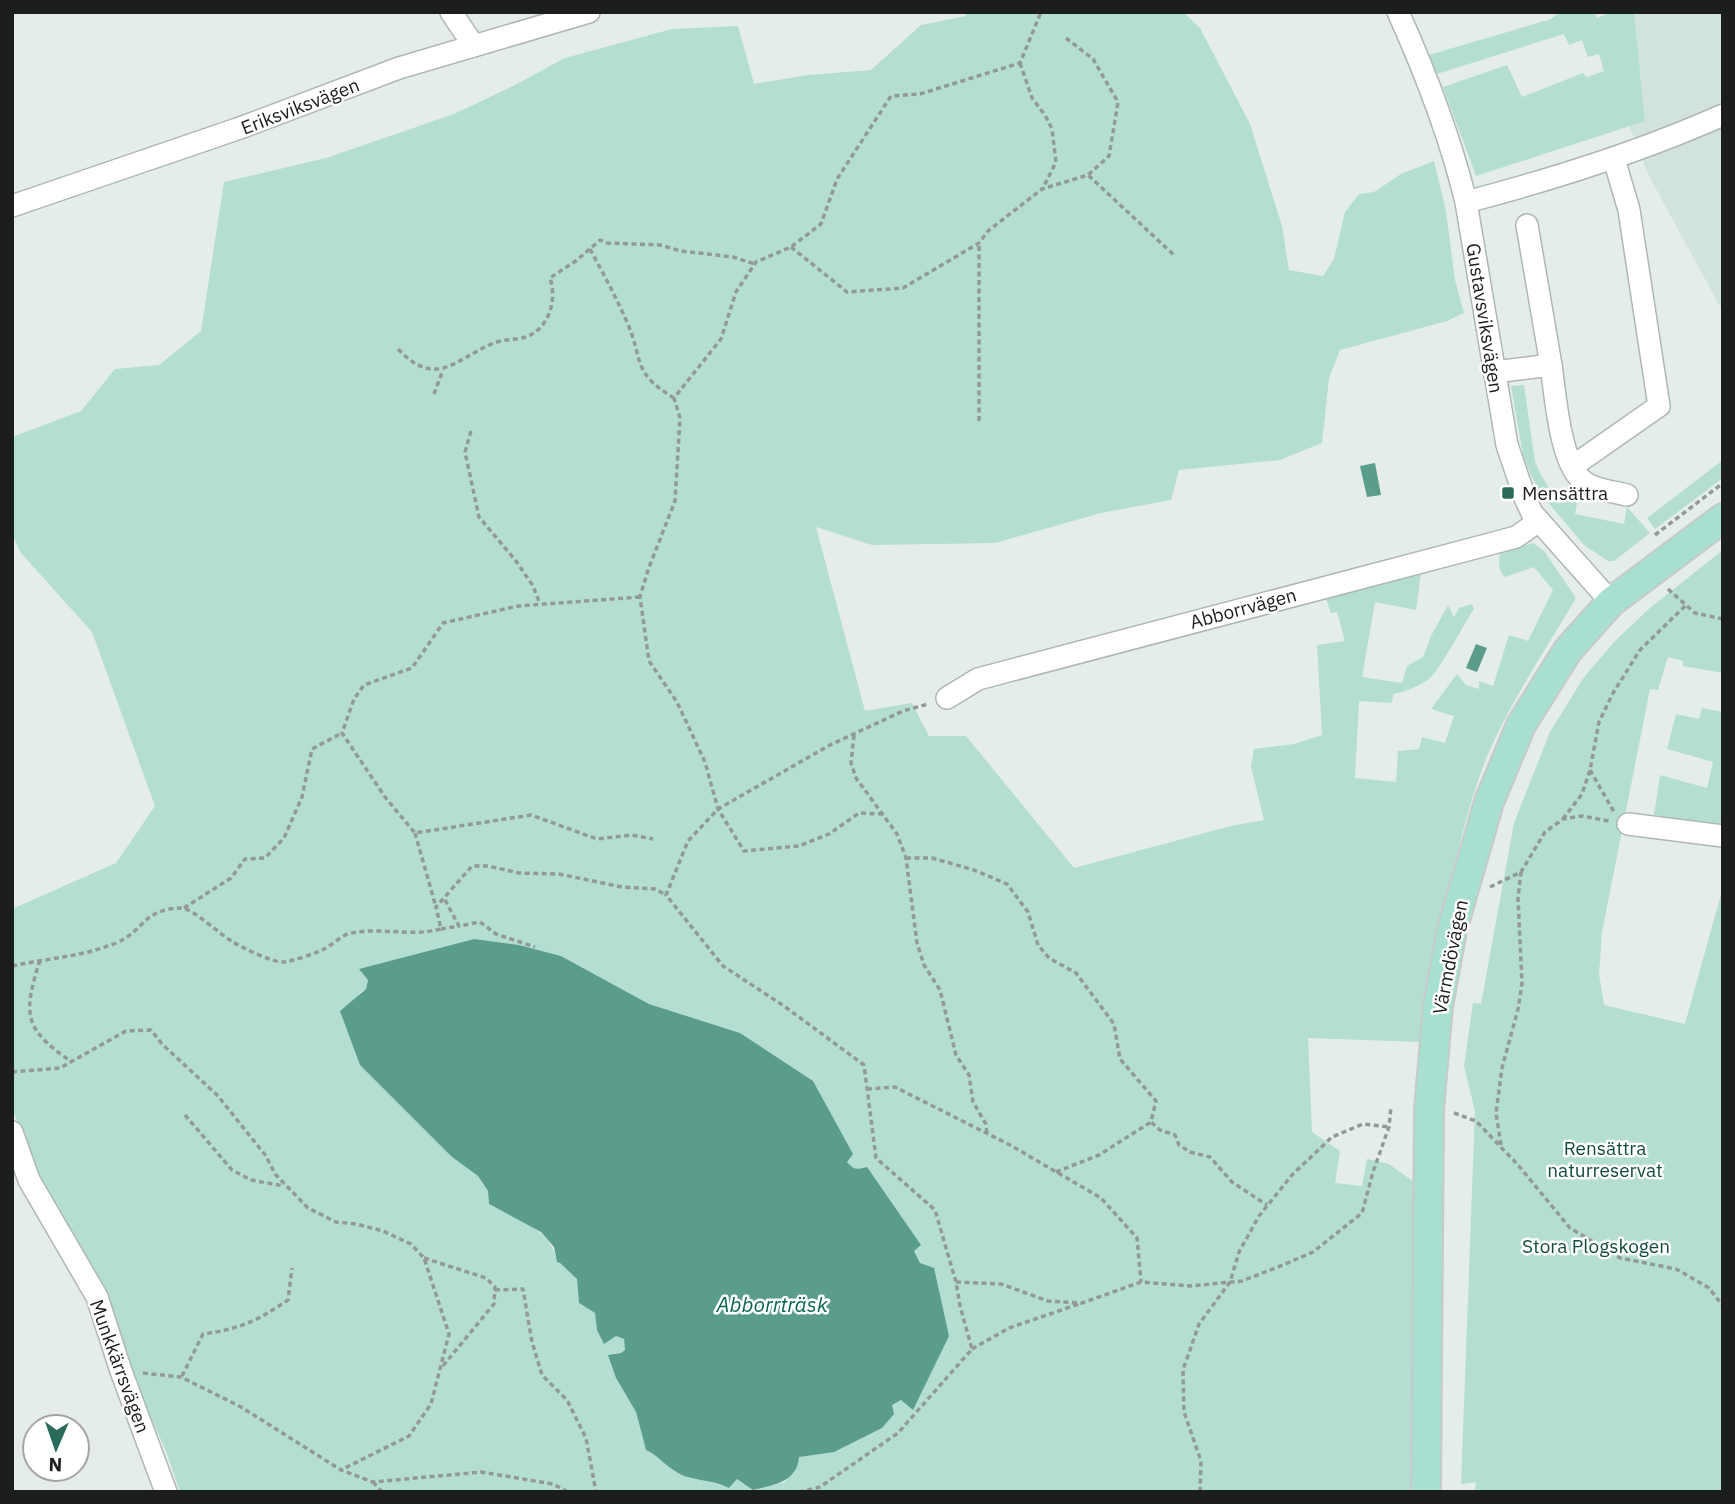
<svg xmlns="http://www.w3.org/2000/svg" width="1735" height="1504" viewBox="0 0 1735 1504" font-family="'IBM Plex Sans',sans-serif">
<rect width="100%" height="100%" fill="#e5edeb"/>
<!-- built -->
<path fill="#d2e3dd" d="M1634 12H1723V312L1650 178 1629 126 1645 120Z"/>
<!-- green -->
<g fill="#b3ded1" fill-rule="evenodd">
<path d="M966 12H1183L1200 28 1250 124 1282 226 1289 270 1323 276 1334 259 1345 212 1359 194 1374 192 1401 174 1434 161 1446 211 1455 280 1464 313 1447 321 1340 350 1329 378 1322 443 1280 460 1179 470 1171 500 1101 513 995 543 872 545 816 527 865 711 912 703 929 736H966L1074 868 1231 826 1264 820 1251 767 1254 749 1294 744 1322 735 1317 645 1345 641 1337 612 1331 613 1325 596 1421 573 1416 610 1375 602 1362 677 1402 683 1407 666 1423 657 1431 636 1448 605 1454 617 1459 608 1472 604 1474 609C1465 622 1438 673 1429 679 1421 685 1403 693 1393 694L1392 703 1359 701 1355 778 1396 782 1398 751 1419 749 1422 737 1445 743 1454 716 1431 709 1457 674 1466 685 1479 689V681L1493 686 1509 635 1528 641 1553 590 1534 567 1505 577C1498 571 1499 562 1500 553L1533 543 1544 551 1576 598C1544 653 1497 721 1478 781 1450 866 1437 955 1421 1042L1308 1038 1312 1132 1340 1151 1335 1183 1362 1186 1367 1159 1389 1164 1414 1182V1327L1410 1492H180L166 1451 24 1140 12 1108V909L116 863 155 806 92 632 21 553 12 534V437L81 411 115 369 159 365 201 331 224 182 326 158 454 114 513 86 565 58 672 29 738 26 754 84 808 75 871 70 921 25 966 16ZM474 939 519 945 561 956 649 1004 740 1033 852 1168 859 1170 920 1245 914 1251 920 1263 913 1410 901 1399 810 1455 799 1457 785 1482 754 1490 737 1479 729 1488C714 1480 699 1481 684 1476 670 1470 661 1456 646 1450L636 1412 616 1378 614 1353H621L625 1350 624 1339 616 1336 609 1339 597 1330 595 1313 579 1303 577 1279 560 1263 557 1262C552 1229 516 1219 489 1204L488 1191 478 1176 452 1157 359 993 366 989 368 980 360 969Z"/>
<path d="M1560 12H1594L1597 18 1612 12H1634L1645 121 1476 176 1443 87 1507 65 1522 97 1583 73 1587 77 1604 71 1599 54 1588 57 1582 40 1569 45 1564 34 1437 74 1429 55 1551 19Z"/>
<path d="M1524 385 1535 462 1541 475 1559 504 1574 494 1578 497 1575 514 1624 524 1627 507 1650 533 1614 561H1608L1584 545 1541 494 1531 475 1523 455 1511 386Z"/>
<path d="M1723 460V478L1655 529 1647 518Z"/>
<path d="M1723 550V673L1683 666V661L1668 657 1658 690 1650 689 1602 932 1599 974 1604 1005 1685 1024 1723 887V1492H1475L1476 1482 1461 1484 1475 1111 1464 1066 1473 1003 1481 1004 1514 823 1550 732 1584 677 1615 641 1651 607Z"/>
<path d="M1702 708 1723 712V826L1654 815 1660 775 1707 788 1713 762 1667 749 1676 714 1699 719Z"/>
</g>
<!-- water -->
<g fill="#5b9d8b">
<path d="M1375 463 1381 495 1367 497 1360 466Z"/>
<path d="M1476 644 1487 648 1477 672 1466 668Z"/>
<path d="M474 939 519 945 561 956 649 1004 740 1033 813 1081 853 1154 847 1162C854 1170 857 1170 867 1167L921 1245 914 1251 920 1263 934 1268 949 1336 913 1410 901 1400 892 1405 894 1414 882 1428 834 1452 799 1457C797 1482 774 1485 753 1490L737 1479 729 1488C714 1480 699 1481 684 1476 669 1470 658 1455 646 1450L636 1412 616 1378 608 1355 621 1353 625 1350 624 1339 616 1336 604 1344 597 1330 595 1313 579 1303 577 1279 560 1263 557 1262 554 1247 541 1232 489 1204 488 1191 478 1176 452 1157 360 1065 340 1011 366 989 368 980 359 969Z"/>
</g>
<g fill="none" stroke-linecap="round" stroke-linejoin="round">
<defs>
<g id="minor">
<path d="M451 12 474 46"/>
<path d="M1398 12C1426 74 1450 136 1466 202L1507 445 1525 498 1532 513 1611 602"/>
<path d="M1466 202C1554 179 1640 152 1723 115"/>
<path d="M12 206 240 128 399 68 589 12"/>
<path d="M1527 225 1551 365"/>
<path d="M1494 372 1551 365C1555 393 1560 459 1580 478 1591 490 1612 491 1627 495"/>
<path d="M1573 466 1659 406 1629 210 1614 159"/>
<path d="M947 698 978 679 1490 544 1516 537 1539 521"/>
<path d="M1628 824 1723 836"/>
<path d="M12 1132 29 1180 97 1297 121 1371 166 1492"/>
</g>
<path id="major" d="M1426 1492 1429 1109 1438 1006 1452 930 1481 830 1489 802 1521 725 1568 650 1611 602 1723 518"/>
</defs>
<!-- minor casing -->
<use href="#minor" stroke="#afb7b4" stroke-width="24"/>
<!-- major casing -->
<use href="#major" stroke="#c8c9c9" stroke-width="32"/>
<!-- path -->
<g stroke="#939998" stroke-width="3.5" stroke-dasharray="5 3.5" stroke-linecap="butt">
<path d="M1066 38 1093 59 1118 102 1109 156 1088 175"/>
<path d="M1020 63 1032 98 1045 115 1052 129 1056 162 1043 188"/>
<path d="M791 247 847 292 903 288 979 243 988 231 1042 189 1088 175 1175 256"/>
<path d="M590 249C603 273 616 297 627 322 644 361 631 372 674 398"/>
<path d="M398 349C437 390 456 358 494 343 504 339 516 340 526 337 550 328 557 299 550 278L577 260 600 240 607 243 660 245 681 251 733 257 755 264"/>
<path d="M434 394 443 370"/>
<path d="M979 421V243"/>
<path d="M471 431 465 452 479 517 516 561 533 586 540 604"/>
<path d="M1655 535 1723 483"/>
<path d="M1668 589 1695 613 1723 619"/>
<path d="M640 597 518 606 443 623 412 668 364 685 354 699 342 733 385 797 415 833 531 815 597 839 632 835 653 839"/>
<path d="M854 735 851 763 856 778 897 834 906 858 917 943 924 965 940 990 956 1055 969 1075 973 1102 986 1124 987 1134"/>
<path d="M1590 770 1614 812"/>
<path d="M883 814 859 813 829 834 799 846 744 851 718 809 705 762 677 702 649 661 640 597 648 570 675 501 680 418 674 398 721 339 736 292 756 262 791 247 821 224 837 179 891 96 920 94 1020 63 1041 12"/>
<path d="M1563 819 1582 794 1590 770 1599 722 1613 693 1640 650 1686 605"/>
<path d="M415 833 436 907"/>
<path d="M906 858H932L974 870 1007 884 1028 912 1038 945 1049 958 1076 973 1114 1024 1120 1059 1156 1101 1151 1122 1160 1130 1175 1135 1179 1145 1190 1152 1210 1157 1232 1182 1267 1205"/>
<path d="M1490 887 1521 872 1545 832 1563 819 1582 816 1609 821"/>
<path d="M445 900 459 926 480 922 496 934 535 947"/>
<path d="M184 908 231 878 245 859 265 858 284 838 302 797 312 749 342 733"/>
<path d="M441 929 459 926"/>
<path d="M40 960C23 1014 23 1029 72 1062"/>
<path d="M12 966C48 958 82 957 116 943 146 930 141 910 180 908 192 907 220 935 233 942 243 948 271 962 283 962 290 962 317 953 324 949 333 945 341 935 351 933 381 927 412 937 441 929L436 907 472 866H488L519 873 559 874 622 887 655 889 666 895"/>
<path d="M12 1072 60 1068 126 1031 151 1030 162 1044 218 1096 266 1156 275 1174 308 1208 336 1222 356 1224 383 1231 411 1244 424 1258 449 1334 431 1404 409 1436 341 1470"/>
<path d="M867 1089 895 1087 1010 1145 1101 1198 1137 1238 1141 1282"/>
<path d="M1454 1113 1476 1121 1518 1165 1570 1228 1620 1258 1676 1269 1709 1288 1723 1306"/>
<path d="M185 1115 232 1170 251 1180 284 1186"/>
<path d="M1501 1145 1496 1113 1502 1068 1518 1009 1522 984 1518 898 1521 872"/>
<path d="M1056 1172 1099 1155 1151 1122"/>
<path d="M424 1258 486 1278 495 1287 494 1304 442 1367"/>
<path d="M956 1282 1001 1284 1048 1301 1082 1303 1141 1282 1190 1286 1242 1281 1283 1265 1313 1252 1362 1213 1373 1172 1389 1127 1391 1107"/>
<path d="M495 1290 523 1289 532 1342 542 1375 567 1400 586 1438 596 1492"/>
<path d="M972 1349 1009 1328 1079 1304"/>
<path d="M143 1373 181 1377 241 1407 341 1470 373 1482 481 1472 553 1484 568 1492"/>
<path d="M182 1376 203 1334C240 1329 257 1321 288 1300L292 1268"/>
<path d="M373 1482 382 1492"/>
<path d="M799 1492 820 1487 898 1433 972 1349 960 1306 956 1282 935 1210 876 1158 864 1065 784 1006 723 966 666 895 688 841 718 809 830 745 903 711 928 704"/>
<path d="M1200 1492 1201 1461 1184 1412 1183 1370 1199 1324 1230 1282 1239 1252 1259 1216 1292 1175 1332 1137 1363 1124 1389 1127"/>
</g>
<!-- minor -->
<use href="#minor" stroke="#fff" stroke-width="21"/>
<!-- major -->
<use href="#major" stroke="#a7e0d1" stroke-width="28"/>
</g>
<!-- markers -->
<rect fill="#296b5b" stroke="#fff" stroke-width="2.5" x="1501" y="486" width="14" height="14" rx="3.5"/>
<g text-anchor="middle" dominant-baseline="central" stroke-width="5" stroke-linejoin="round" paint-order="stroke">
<!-- street labels -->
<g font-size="19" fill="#1b1e1d" stroke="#fff">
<text transform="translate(300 106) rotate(-21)">Eriksviksvägen</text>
<text transform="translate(1485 318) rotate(81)">Gustavsviksvägen</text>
<text transform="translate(1243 608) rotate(-15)">Abborrvägen</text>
<text transform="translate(1450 957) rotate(-79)">Värmdövägen</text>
<text transform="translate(120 1366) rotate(70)">Munkkärrsvägen</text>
</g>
<!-- poi labels -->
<g font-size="19" fill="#1b1e1d" stroke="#fff" text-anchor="start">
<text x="1522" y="493">Mensättra</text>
</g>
<!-- park labels -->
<g font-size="19" fill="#144c40" stroke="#fff">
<text x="1605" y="1148">Rensättra<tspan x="1605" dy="22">naturreservat</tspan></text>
<text x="1596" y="1246">Stora Plogskogen</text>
</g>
<!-- water labels -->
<g font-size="21" font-style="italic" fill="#0b6553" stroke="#fff">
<text x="772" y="1304">Abborrträsk</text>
</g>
</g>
<!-- border -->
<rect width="1735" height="1504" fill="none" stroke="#1b1e1d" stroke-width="28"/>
<!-- north arrow -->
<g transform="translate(56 1448) rotate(182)"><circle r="33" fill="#ffffff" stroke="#a4a5a5" stroke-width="2"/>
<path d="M0-5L12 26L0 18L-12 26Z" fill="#296b5b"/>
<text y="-10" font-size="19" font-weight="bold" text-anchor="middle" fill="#1b1e1d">N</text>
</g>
</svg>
